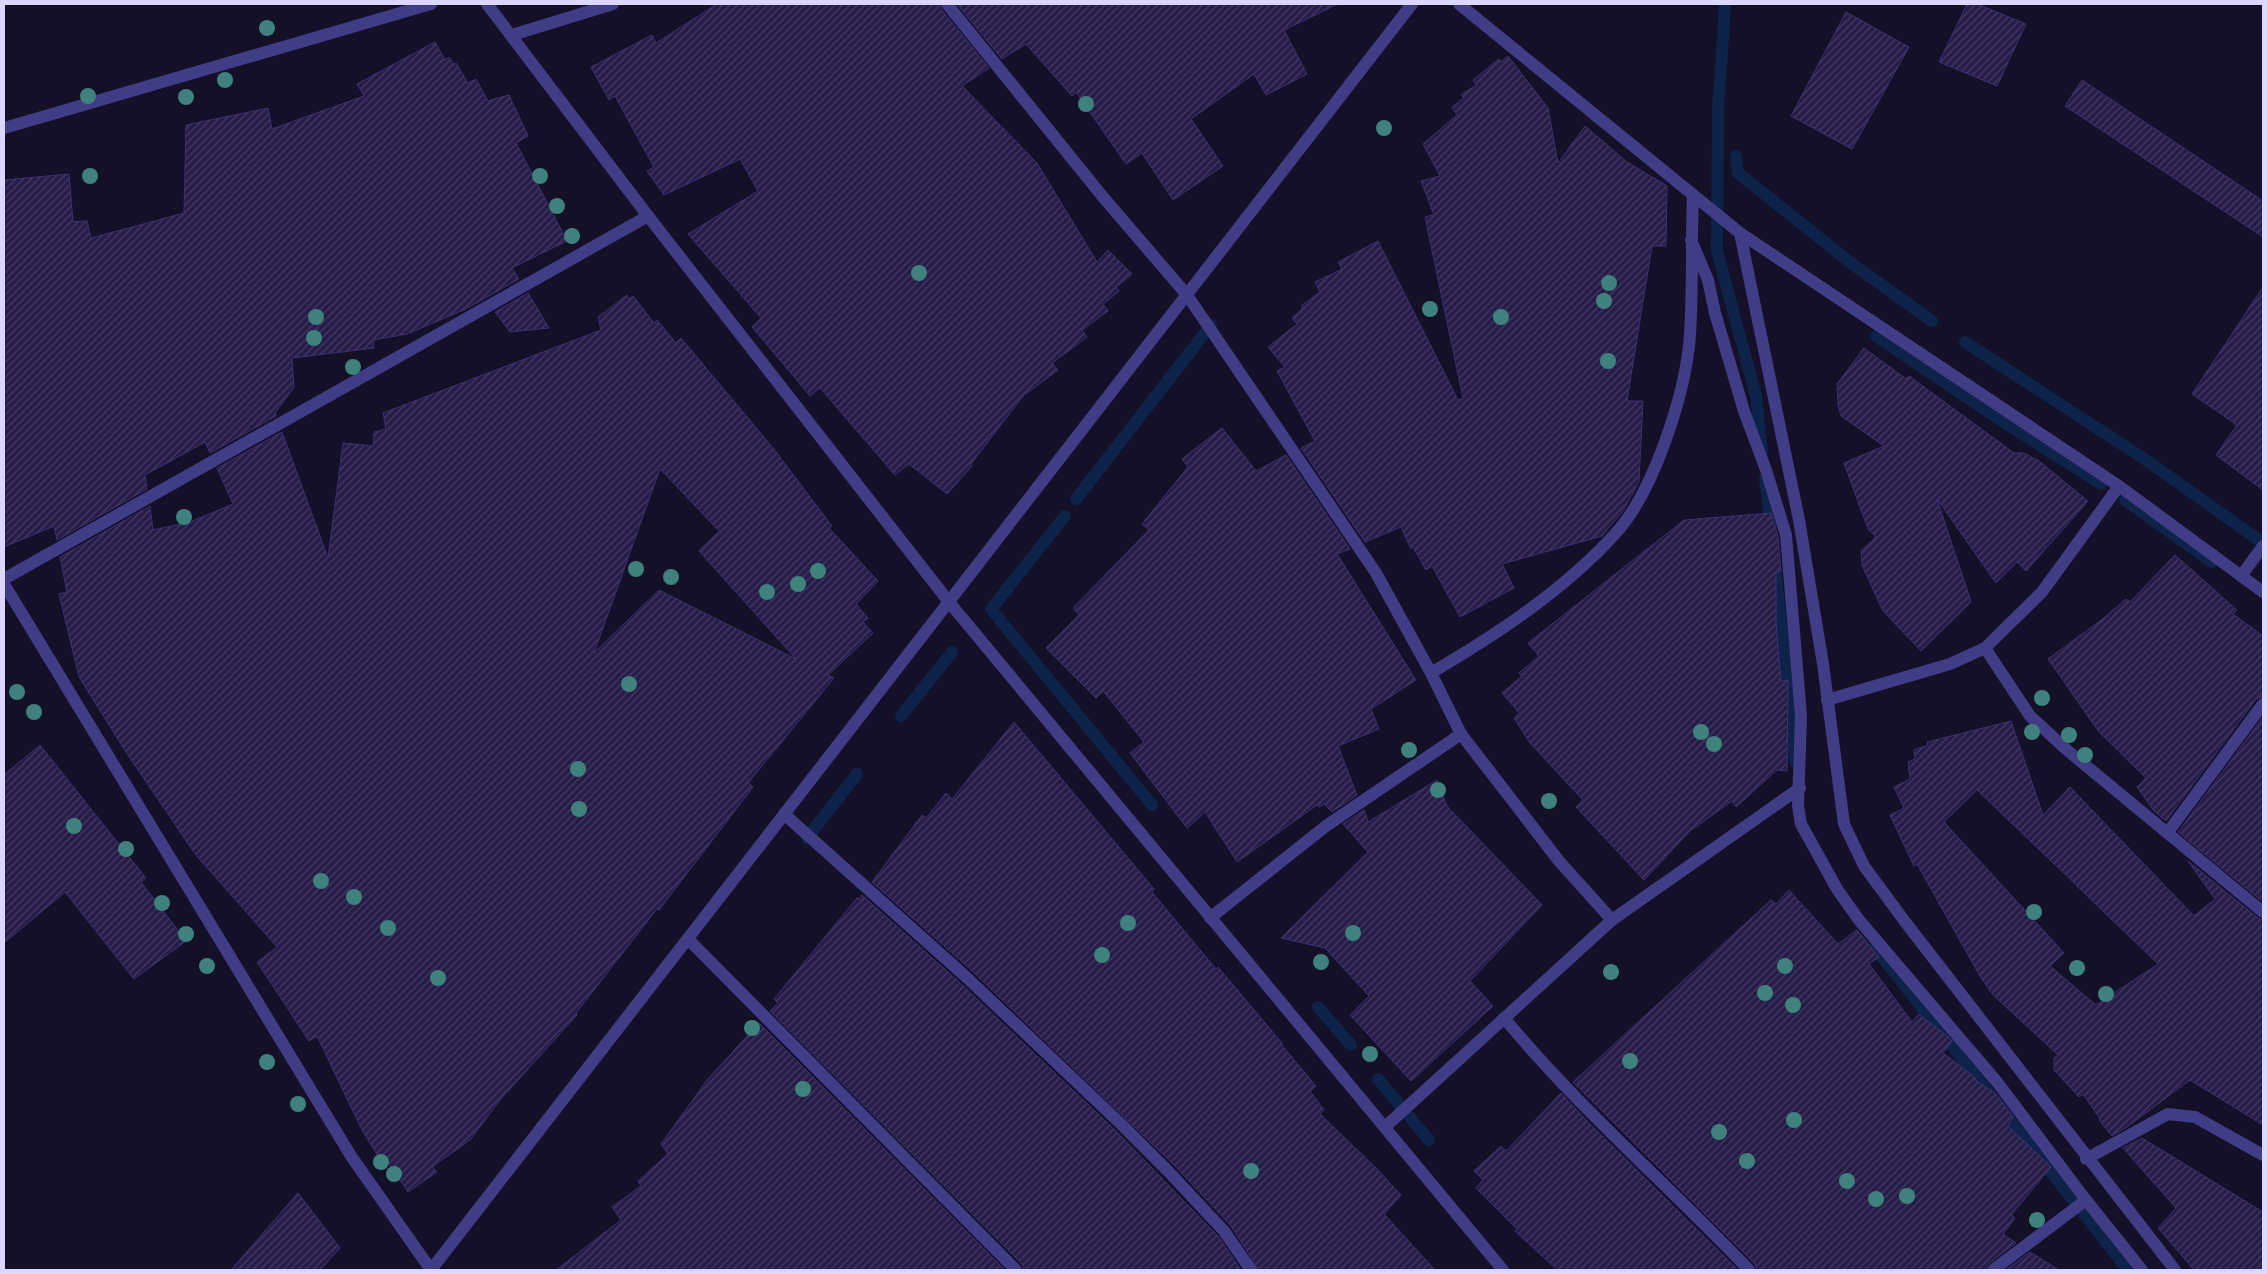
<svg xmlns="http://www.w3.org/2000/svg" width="2267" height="1274" viewBox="0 0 2267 1274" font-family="'Source Sans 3',sans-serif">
<defs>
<pattern id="building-hatch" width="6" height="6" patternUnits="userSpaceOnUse" patternTransform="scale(1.25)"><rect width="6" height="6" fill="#261c48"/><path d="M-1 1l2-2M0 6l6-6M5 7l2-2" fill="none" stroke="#453c63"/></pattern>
</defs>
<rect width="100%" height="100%" fill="#141027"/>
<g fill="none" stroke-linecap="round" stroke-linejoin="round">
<!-- stream -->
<g stroke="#0d2349" stroke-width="12">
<path d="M1725 4 1718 111 1717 251 1756 396 1762 453"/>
<path d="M1736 156 1738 173 1851 263 1932 321"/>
<path d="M1876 336 1999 419 2101 484"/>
<path d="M1965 342 2146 460 2263 543"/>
<path d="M1765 478 1771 530"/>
<path d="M1076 499 1211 325"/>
<path d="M2125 500 2212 562"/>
<path d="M1065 516 991 609 1152 805"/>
<path d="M1774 557 1795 761"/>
<path d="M901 716 952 652"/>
<path d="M807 838 857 774"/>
<path d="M1875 948 2128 1270"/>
<path d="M1318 1007 1351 1045"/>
<path d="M1378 1079 1429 1140"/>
</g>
</g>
<!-- building -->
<g fill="url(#building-hatch)" stroke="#3d2f74" fill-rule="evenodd">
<path d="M717 4H939L941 9 989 68 962 86 1037 163 1097 262 1108 250 1132 274 1116 287 1119 291 1103 304 1108 311 1082 330 1087 337 1052 363 1058 370 1023 396 971 464 972 466 947 494 909 464 895 475 820 388 810 396 752 327 761 318 688 234 758 191 740 159 664 195 647 171 654 167 615 96 609 100 591 67 652 35 656 43Z"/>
<path d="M957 4H1338L1284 30 1307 74 1266 95 1254 74 1191 119 1223 166 1173 200 1142 153 1126 164 1076 92 1072 96 1026 44 1002 59Z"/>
<path d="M1967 4H1977L2026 24 1997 86 1939 62Z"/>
<path d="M1846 12 1909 47 1852 149 1791 116Z"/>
<path d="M435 42 445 60 449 57 454 64 456 63 468 83 476 79 488 101 509 95 528 136 516 143 567 241 512 268 519 279 466 309 407 334 373 340 374 348 292 358 294 387 275 413 276 416 210 453 205 442 145 475 147 489 57 540 54 526 4 547V180L69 174 73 222 87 221 91 238 184 213 186 125 268 108 272 129 364 96 357 84Z"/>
<path d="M1508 56 1548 108 1558 163 1585 126 1627 162 1667 186 1666 246H1652L1627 401H1643L1639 482 1635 489 1623 511 1602 536 1502 564 1514 588 1460 617 1432 566 1426 570 1413 547 1411 549 1401 527 1365 542 1301 448 1315 441 1277 371 1285 367 1268 347 1297 324 1292 318 1303 308 1301 306 1320 292 1315 282 1342 269 1338 262 1378 241 1458 400 1463 398 1425 217 1434 215 1421 181 1440 176 1423 144 1457 115 1452 107 1464 98 1461 95 1476 85 1473 80 1499 59 1501 62Z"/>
<path d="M2082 80 2263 201V237L2065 106Z"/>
<path d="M2263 287V490L2216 455 2237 425 2192 394Z"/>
<path d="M528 293 549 328 510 332 495 312Z"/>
<path d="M627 295 629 299 633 296 654 323 657 320 676 343 681 338 773 448 832 526 829 528 878 581 856 604 868 618 863 622 873 633 828 675 834 678 748 783 753 787 659 910 657 909 576 1013 577 1015 500 1100 470 1140 432 1167 437 1172 408 1192 383 1155 379 1158 362 1130 317 1036 309 1041 257 962 277 947 195 854 124 749 79 677 59 594 67 592 60 557 150 506 153 530 190 522 233 504 217 468 282 432 328 558 343 443 373 446 374 432 386 429 383 413 601 330 598 317ZM660 469 719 531 699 551 796 659 659 590 594 653Z"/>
<path d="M1864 348 1906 379 1909 376 2014 453H2024L2039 461 2088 501 2026 571 2017 562 1996 583 1937 499 1971 602 1921 651 1883 611 1862 565 1861 551 1876 537 1868 529 1844 463 1884 446 1841 416 1838 405 1837 384Z"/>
<path d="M1222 428 1256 471 1286 455 1350 549 1337 554 1416 680 1371 709 1379 729 1338 746 1357 795 1332 812 1324 804 1319 807 1317 805 1237 862 1205 812 1187 828 1130 753 1144 742 1103 691 1096 698 1046 648 1079 615 1073 608 1149 530 1142 524 1188 467 1182 459Z"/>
<path d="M1771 513 1778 537 1781 572H1776V624L1781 681 1788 680 1787 771 1777 770 1736 807 1732 801 1690 831 1644 880 1576 807 1583 800 1530 743 1514 718 1519 713 1502 693 1522 676 1519 673 1539 656 1528 643 1684 520Z"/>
<path d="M2175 555 2237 610 2233 614 2263 636V696L2256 699 2166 821 2154 811 2137 787 2146 778 2099 732 2048 659 2104 618 2126 599 2130 602Z"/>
<path d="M2263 717V902L2178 832Z"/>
<path d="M2011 721 2043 815 2070 787 2194 916 2215 899 2188 861 2258 918 2263 920V1125L2190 1080 2127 1127 2112 1136 2099 1120 2100 1119 2083 1094 2079 1097 2054 1070V1058L2058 1055 1993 995 1980 976 1917 864 1914 866 1890 815 1904 808 1894 787 1910 779 1908 762 1915 759 1914 750 1928 745 1927 742ZM1977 790 2024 835 2158 964 2096 1005 2050 966 2064 953 1944 822Z"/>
<path d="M1014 722 1154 889 1152 892 1216 969 1218 967 1282 1043 1281 1044 1316 1086 1310 1091 1324 1110 1320 1114 1379 1171 1401 1195 1384 1214 1435 1270H1259L1231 1226 1174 1165 970 969 872 882 922 815 926 818 946 793 952 799Z"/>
<path d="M40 745 146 878 141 882 186 941 134 979 65 892 4 943V775Z"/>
<path d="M1437 780 1447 806 1542 905 1470 981 1493 1006 1411 1081 1350 1015 1369 996 1325 948 1281 938 1368 852 1343 824 1364 810 1368 822Z"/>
<path d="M1789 890 1838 944 1857 930 1879 957 1869 964 1912 1022 1919 1014 1948 1037 1952 1041 1943 1053 1976 1078 1975 1080 1996 1094 2013 1117 2008 1126 2051 1167 2011 1215 2015 1218 2003 1234 2016 1243 1988 1264 1985 1270H1757L1755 1264 1573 1082 1771 900 1776 904Z"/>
<path d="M862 895 958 981 1115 1130 1218 1236 1241 1270H1024L1022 1264 770 1011 778 1003 774 999 857 898 859 899Z"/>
<path d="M759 1023 1005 1270H556L621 1220 612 1207 641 1186 638 1181 668 1154 661 1144 707 1080Z"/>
<path d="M1561 1093 1587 1121 1738 1270H1557L1515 1231 1517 1229 1476 1188 1483 1180 1474 1171 1501 1146 1506 1151Z"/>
<path d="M2142 1138 2263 1212V1270H2194L2158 1228 2176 1208 2123 1148Z"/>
<path d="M298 1193 340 1248 320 1270H231Z"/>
<path d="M2030 1252 2059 1270H2006Z"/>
</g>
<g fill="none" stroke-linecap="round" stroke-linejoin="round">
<!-- minor -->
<g stroke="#403c86" stroke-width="12">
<path d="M487 4 648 216 949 602 1503 1270"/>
<path d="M947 4 1103 197 1187 295 1376 573 1431 673 1461 734 1559 861 1612 920"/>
<path d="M1459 4 1740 233 2119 486 2263 592"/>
<path d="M512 35 613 4"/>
<path d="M4 128 431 4"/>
<path d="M1740 233 1799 520 1823 664 1844 824 1864 866 1906 923 2175 1270"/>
<path d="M1691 240 1708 280 1715 313 1744 411 1766 470 1786 535 1801 716 1798 806 1801 824 1837 889 1859 920 1997 1082 2086 1200 2142 1270"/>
<path d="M2241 576 2263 546"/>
<path d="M4 579 648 216"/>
<path d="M4 584 351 1156 431 1270"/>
<path d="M1985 648 2030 716 2067 750 2263 912"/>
<path d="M1431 673C1497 634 1563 591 1615 534 1654 492 1686 392 1690 335 1693 289 1691 241 1693 195"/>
<path d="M1827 700 1950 664 1985 648 2042 592 2119 486"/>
<path d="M784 814 964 975 1121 1124 1168 1171 1224 1231 1251 1270"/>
<path d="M2168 832 2263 704"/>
<path d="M1210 918 1326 826 1461 734"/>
<path d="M688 939 1016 1270"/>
<path d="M1504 1018C1579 1108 1668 1185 1749 1270"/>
<path d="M1385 1127 1612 920 1800 788"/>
<path d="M2086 1159 2168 1114 2195 1117 2263 1155"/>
<path d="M1993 1270 2086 1200"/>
</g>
<!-- tertiary -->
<path stroke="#403c86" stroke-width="12" d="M431 1270 1412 4"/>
</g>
<!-- trees -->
<g fill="#3f817c">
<circle cx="267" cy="28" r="8"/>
<circle cx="225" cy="80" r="8"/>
<circle cx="88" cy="96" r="8"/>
<circle cx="186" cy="97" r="8"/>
<circle cx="1086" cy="104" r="8"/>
<circle cx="1384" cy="128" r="8"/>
<circle cx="90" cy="176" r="8"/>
<circle cx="540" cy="176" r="8"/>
<circle cx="557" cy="206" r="8"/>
<circle cx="572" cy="236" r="8"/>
<circle cx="919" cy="273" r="8"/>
<circle cx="1609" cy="283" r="8"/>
<circle cx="1604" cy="301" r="8"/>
<circle cx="1430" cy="309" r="8"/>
<circle cx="316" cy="317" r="8"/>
<circle cx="1501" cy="317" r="8"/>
<circle cx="314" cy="338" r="8"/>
<circle cx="1608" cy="361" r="8"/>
<circle cx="353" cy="367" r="8"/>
<circle cx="184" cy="517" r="8"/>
<circle cx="636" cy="569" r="8"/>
<circle cx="818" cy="571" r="8"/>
<circle cx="671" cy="577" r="8"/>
<circle cx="798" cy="584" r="8"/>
<circle cx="767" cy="592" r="8"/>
<circle cx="629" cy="684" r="8"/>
<circle cx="17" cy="692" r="8"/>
<circle cx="2042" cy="698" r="8"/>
<circle cx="34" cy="712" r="8"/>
<circle cx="1701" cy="732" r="8"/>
<circle cx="2032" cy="732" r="8"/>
<circle cx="2069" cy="735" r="8"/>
<circle cx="1714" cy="744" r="8"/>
<circle cx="1409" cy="750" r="8"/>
<circle cx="2085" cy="755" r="8"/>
<circle cx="578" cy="769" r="8"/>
<circle cx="1438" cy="790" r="8"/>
<circle cx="1549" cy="801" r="8"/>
<circle cx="579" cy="809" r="8"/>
<circle cx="74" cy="826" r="8"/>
<circle cx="126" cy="849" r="8"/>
<circle cx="321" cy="881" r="8"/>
<circle cx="354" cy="897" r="8"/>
<circle cx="162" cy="903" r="8"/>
<circle cx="2034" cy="912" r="8"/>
<circle cx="1128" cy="923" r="8"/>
<circle cx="388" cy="928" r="8"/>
<circle cx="1353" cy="933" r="8"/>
<circle cx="186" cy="934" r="8"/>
<circle cx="1102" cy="955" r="8"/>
<circle cx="1321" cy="962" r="8"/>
<circle cx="207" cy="966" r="8"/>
<circle cx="1785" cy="966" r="8"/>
<circle cx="2077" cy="968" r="8"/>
<circle cx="1611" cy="972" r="8"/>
<circle cx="438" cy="978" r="8"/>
<circle cx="1765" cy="993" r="8"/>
<circle cx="2106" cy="994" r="8"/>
<circle cx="1793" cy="1005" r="8"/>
<circle cx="752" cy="1028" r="8"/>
<circle cx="1370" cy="1054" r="8"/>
<circle cx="1630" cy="1061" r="8"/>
<circle cx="267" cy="1062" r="8"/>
<circle cx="803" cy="1089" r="8"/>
<circle cx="298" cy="1104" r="8"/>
<circle cx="1794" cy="1120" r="8"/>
<circle cx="1719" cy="1132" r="8"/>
<circle cx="1747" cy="1161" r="8"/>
<circle cx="381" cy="1162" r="8"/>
<circle cx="1251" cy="1171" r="8"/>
<circle cx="394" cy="1174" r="8"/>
<circle cx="1847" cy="1181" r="8"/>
<circle cx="1907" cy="1196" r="8"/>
<circle cx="1876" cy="1199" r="8"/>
<circle cx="2037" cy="1220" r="8"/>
</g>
<!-- border -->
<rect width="2267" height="1274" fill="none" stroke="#dcd7fe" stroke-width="10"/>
</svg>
